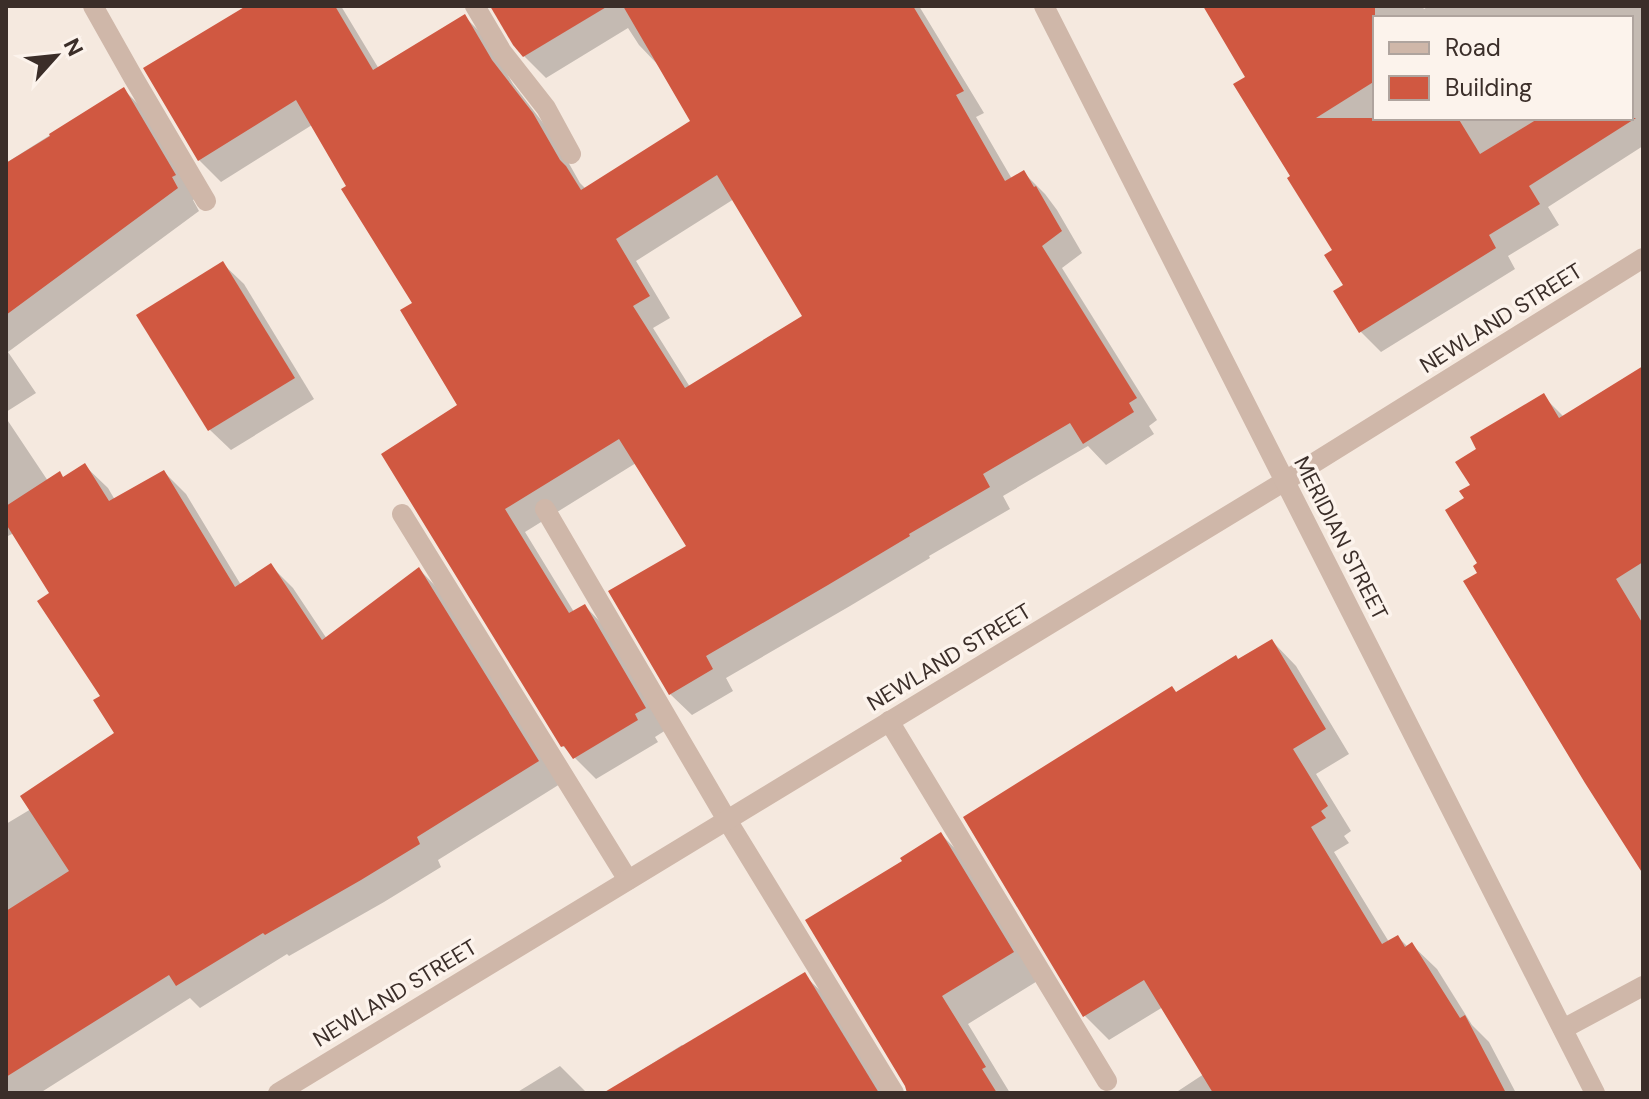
<svg xmlns="http://www.w3.org/2000/svg" width="1649" height="1099" viewBox="0 0 1649 1099" font-family="'DM Sans',sans-serif">
<rect width="100%" height="100%" fill="#f5e9df"/>
<!-- shadow -->
<g fill="#0003" fill-rule="evenodd">
<path d="M247 6H341L379 69 465 17 486 38 513 84 554 137 580 183 586 189 693 122 660 67 639 45 628 28 546 78 524 56 497 13 489 6H919L984 113 976 117 1012 179 1023 172 1045 194 1057 210 1082 253 1062 268 1157 420 1149 426 1154 434 1106 465 1088 446 1003 496 1010 509 929 556 930 558 850 606 726 678 733 691 692 715 670 694 689 546 636 463 525 532 574 612 585 606 606 628 666 730 655 737 658 742 596 779 563 746 460 405 415 304 312 125 221 182 199 160ZM734 199 805 317 690 387 653 328 670 318 636 261Z"/>
<path d="M1206 6H1422L1424 9 1429 6H1643V146L1548 207 1559 225 1508 256 1515 269 1381 352 1361 332 1334 251 1293 177 1248 78ZM1375 18H1631V118H1375Z"/>
<path d="M123 89 146 112 196 198 193 200 199 211 8 352 36 393 6 412V163Z"/>
<path d="M223 264 244 284 314 399 231 450 210 430 138 315Z"/>
<path d="M1643 368V845L1480 574V564L1467 498 1473 486 1478 450 1543 396 1564 417Z"/>
<path d="M6 418 48 481 64 478 85 466 108 488 115 500 164 472 186 494 241 585 271 566 293 588 327 639 419 569 441 592 560 784 438 860 441 867 384 902 289 956 287 954 200 1008 190 998 40 1093H6V824L31 809 117 734 102 697 52 593 14 533 6 537Z"/>
<path d="M1272 641 1296 666 1349 754 1316 774 1351 831 1344 836 1349 843 1334 852 1389 942 1398 937 1408 947 1412 945 1437 969 1472 1025 1489 1042 1516 1093H1175L1204 1074 1163 1007 1109 1040 1085 1016 1177 693Z"/>
<path d="M941 834 968 862 1039 980 968 1024 1010 1093H909L905 862Z"/>
<path d="M804 975 832 1002 888 1093H605L682 1045 684 1047Z"/>
<path d="M560 1066 587 1093H516Z"/>
</g>
<!-- building -->
<g fill="#d05841" fill-rule="evenodd">
<path d="M246 6H335L373 70 465 14 492 60 533 113 560 160 566 166 581 190 690 121 623 6H913L964 91 956 95 1005 181 1024 170 1034 187 1036 186 1062 231 1042 246 1137 398 1129 403 1134 412 1083 444 1070 423 983 474 990 487 909 534 910 536 828 585 706 656 713 669 669 695 608 591 686 546 619 439 505 509 569 613 585 604 646 708 635 714 638 720 573 759 564 746 561 747 381 454 457 405 400 310 412 303 341 189 346 186 296 100 198 161 143 68ZM717 175 802 316 685 388 633 306 650 296 616 239Z"/>
<path d="M490 6H608L523 57 513 45Z"/>
<path d="M1203 6H1375V81L1316 118H1458L1480 154 1539 118H1636L1529 186 1540 204 1489 235 1496 248 1359 333 1333 291 1343 285 1324 255 1332 250 1287 178 1290 176 1233 84 1245 77Z"/>
<path d="M124 87 176 175 172 177 178 188 6 315V163L50 136 49 134Z"/>
<path d="M223 261 295 378 208 431 136 315Z"/>
<path d="M1643 366V562L1616 579 1643 624V874L1585 783 1463 581 1477 573 1473 566 1477 563 1445 510 1464 498 1459 491 1470 485 1455 462 1476 449 1470 437 1544 393 1559 418Z"/>
<path d="M85 463 109 501 164 470 235 587 271 563 322 640 419 567 539 761 417 837 420 844 361 880 265 935 263 933 176 986 169 975 6 1077V911L69 871 20 796 114 733 93 700 100 696 37 601 49 593 6 524V506L60 471 63 477Z"/>
<path d="M1272 639 1326 729 1293 749 1328 806 1321 811 1326 818 1311 827 1382 944 1398 935 1405 947 1412 942 1460 1018 1465 1015 1506 1093H1213L1144 980 1083 1017 963 817 1172 686 1176 692 1236 655 1238 659Z"/>
<path d="M941 832 1014 952 942 996 986 1067 982 1069 997 1093H907L905 1086 805 920 902 861 900 858Z"/>
<path d="M805 972 879 1093H603Z"/>
</g>
<g fill="none" stroke-linecap="round" stroke-linejoin="round">
<!-- service -->
<g stroke="#cfb7a9" stroke-width="20">
<path d="M93 6 133 77 206 201"/>
<path d="M475 6 502 52 546 108 571 154"/>
<path d="M545 509 727 820 894 1093"/>
<path d="M402 514 628 880"/>
<path d="M889 721 1107 1081"/>
<path d="M1563 1029 1643 986"/>
</g>
<!-- minor -->
<path stroke="#cfb7a9" stroke-width="20" d="M278 1093 1285 481 1643 258"/>
<!-- tertiary -->
<path stroke="#cfb7a9" stroke-width="20" d="M1044 6 1595 1093"/>
</g>
<g text-anchor="middle" dominant-baseline="central" stroke-width="7" stroke-linejoin="round" paint-order="stroke">
<!-- street labels -->
<g font-size="22" fill="#3b2e29" stroke="#fcf3ec">
<text transform="translate(1501 318) rotate(-32)">NEWLAND STREET</text>
<text transform="translate(1341 538) rotate(63)">MERIDIAN STREET</text>
<text transform="translate(949 657) rotate(-31)">NEWLAND STREET</text>
<text transform="translate(395 993) rotate(-31)">NEWLAND STREET</text>
</g>
</g>
<!-- border -->
<rect width="1649" height="1099" fill="none" stroke="#3b2e29" stroke-width="16"/>
<!-- legend -->
<rect x="1373" y="16" width="260" height="104" fill="#fcf3ec" stroke="#afa49e" stroke-width="2"/>
<rect x="1389" y="42" width="40" height="12" fill="#cfb7a9" stroke="#afa49e" stroke-width="2"/>
<text x="1445" y="56" font-size="24" fill="#3b2e29">Road</text>
<rect x="1389" y="76" width="40" height="24" fill="#d05841" stroke="#afa49e" stroke-width="2"/>
<text x="1445" y="96" font-size="24" fill="#3b2e29">Building</text>
<!-- north arrow -->
<g transform="translate(56 56) rotate(63)" stroke="#fcf3ec" stroke-width="6" paint-order="stroke">
<path d="M0-6L14 30L0 20L-14 30Z" fill="#3b2e29"/>
<text y="-12" font-size="22" font-weight="bold" text-anchor="middle" fill="#3b2e29">N</text>
</g>
</svg>
